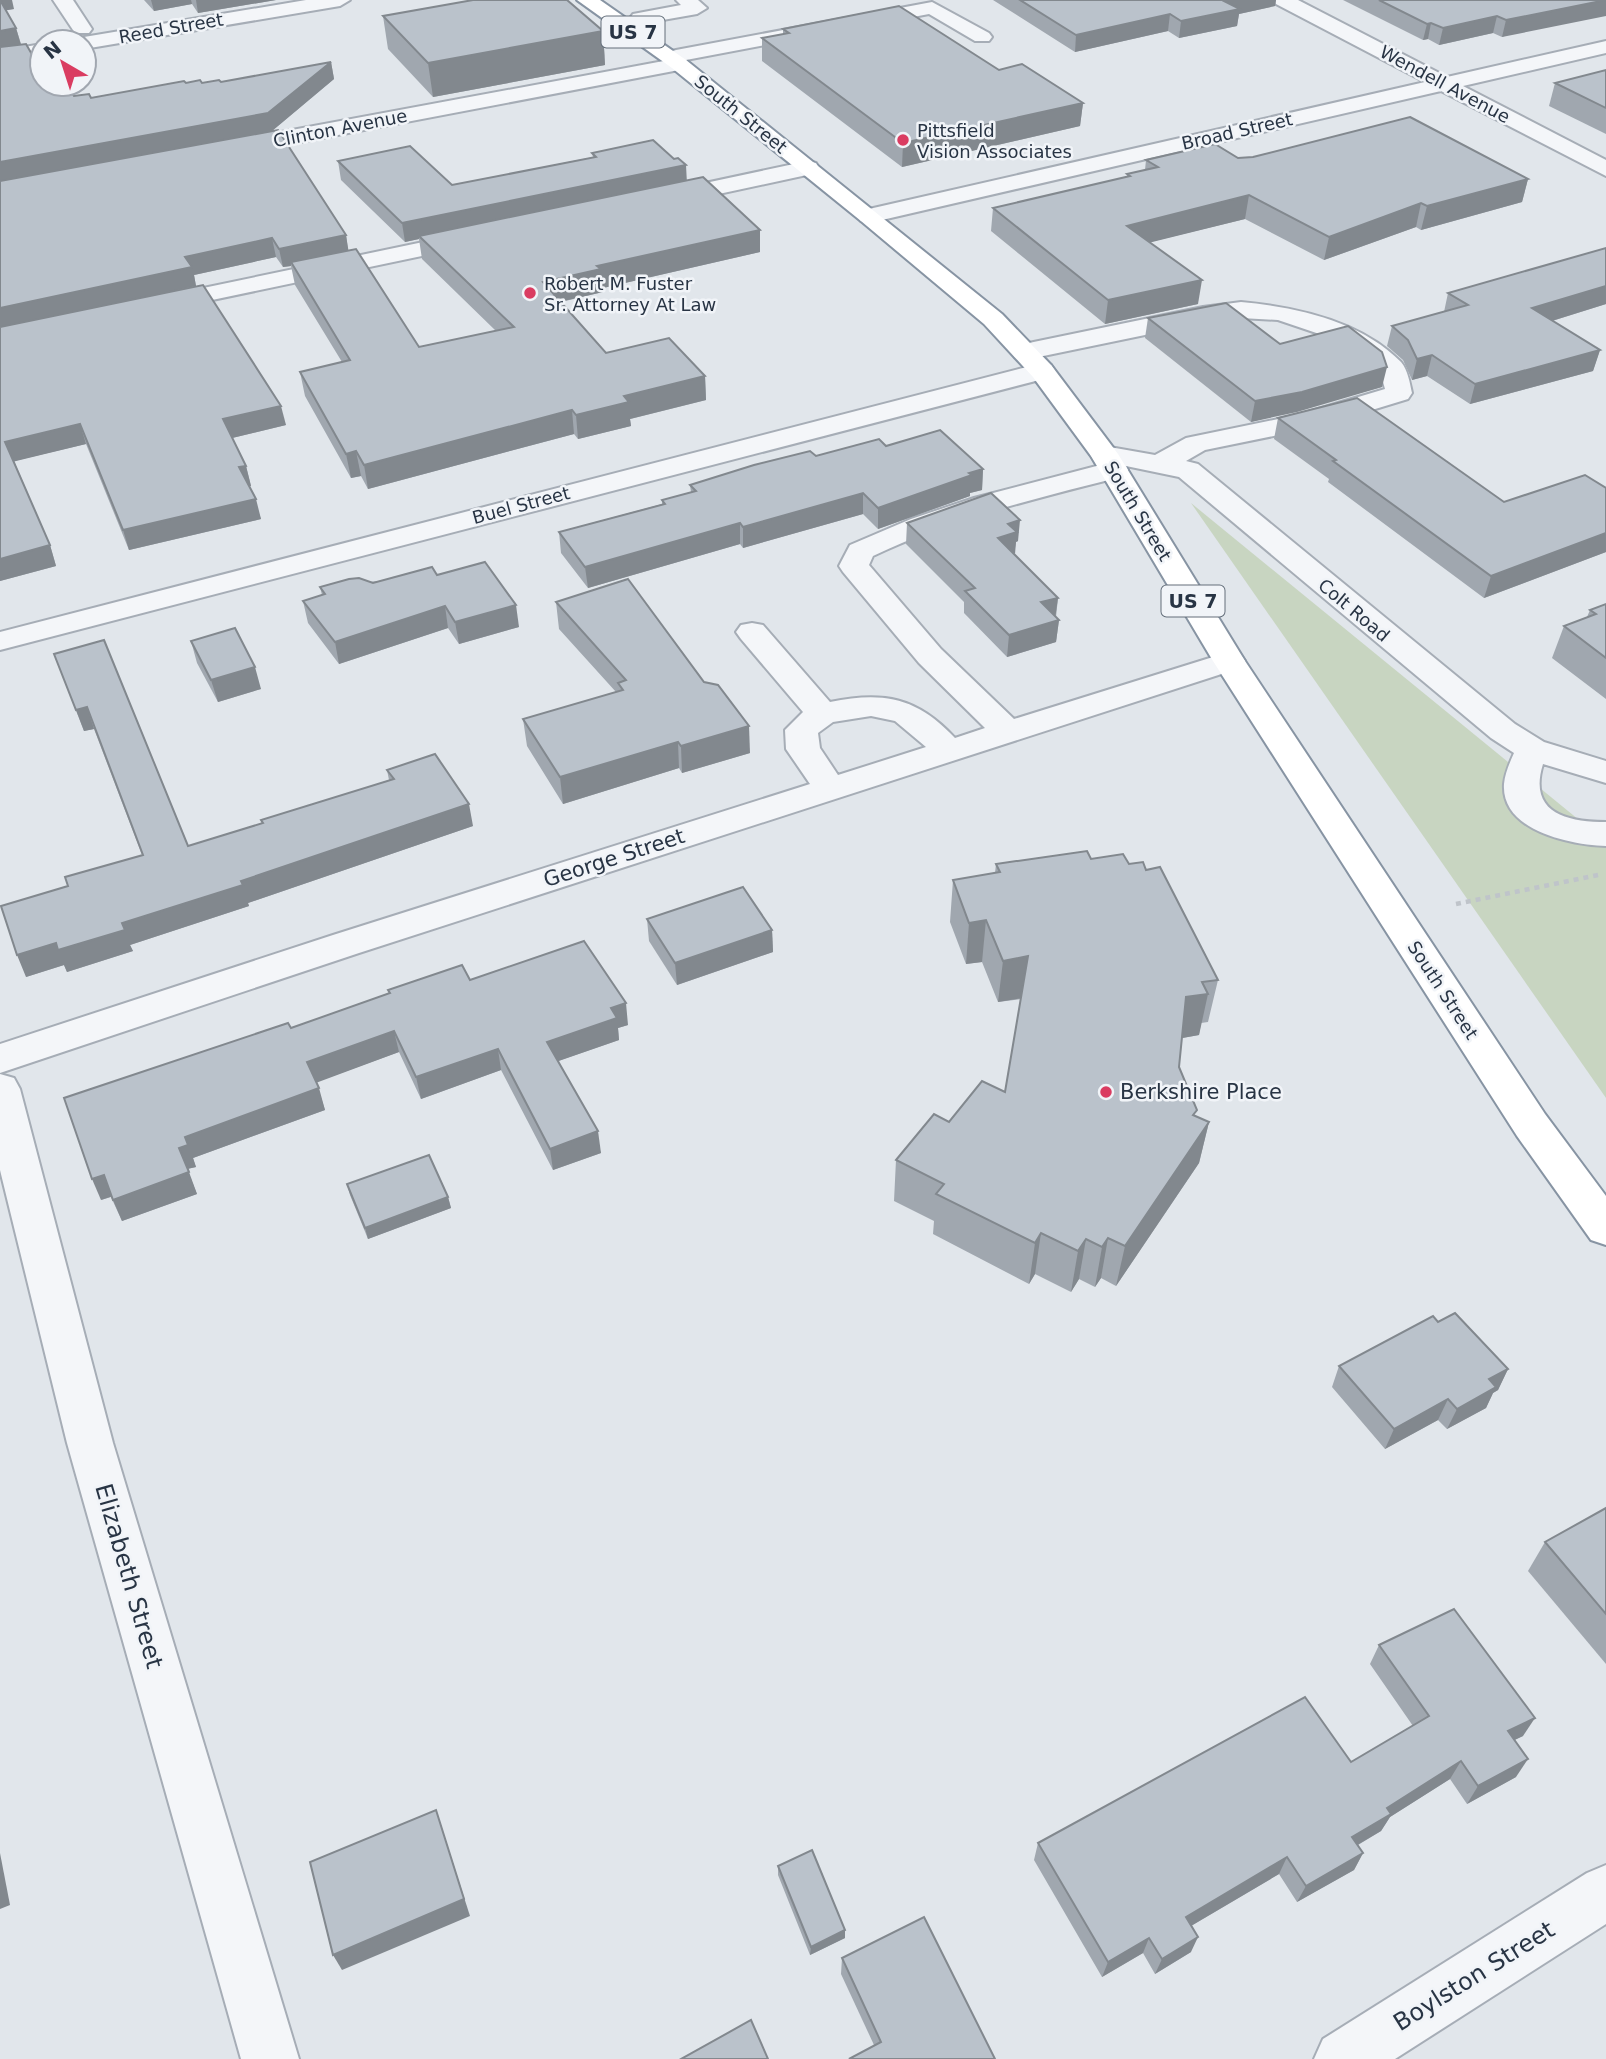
<svg xmlns="http://www.w3.org/2000/svg" width="1606" height="2059" viewBox="0 0 1606 2059" font-family="'DejaVu Sans',sans-serif">
<rect width="100%" height="100%" fill="#e1e6eb"/>
<!-- green -->
<path fill="#c8d5c1" d="M1191 503 1606 842V1098Z"/>
<g fill="none" stroke-linecap="round" stroke-linejoin="round">
<defs>
<g id="minor">
<path d="M53 0H73L92 29 89 33H75Z"/>
<path d="M306 0H350L340 6 84 49V42H75L84 37Z"/>
<path d="M676 0H698L707 8 697 14 640 24 630 18 633 14 681 5Z"/>
<path d="M1273 0H1298L1447 77 1606 41V53L1463 86 1606 160V176L1441 91 869 223 861 221 857 216 861 211 869 209 1425 82 1276 4Z"/>
<path d="M932 2 989 33 992 37 989 41H975L929 14 686 60 689 64 686 68 679 70 233 155 225 153 222 148 225 143 233 141 669 60 666 56 669 52 676 50Z"/>
<path d="M42 44V56L0 63V51Z"/>
<path d="M808 161 816 163 819 168 816 173 663 206 655 204 652 199 655 194 663 192Z"/>
<path d="M471 232 479 234 483 239 479 244 160 311 151 309 148 304 151 299 160 297Z"/>
<path d="M1241 302C1296 307 1361 321 1401 362 1408 370 1410 384 1412 393L1408 399 1313 428 1205 450 1186 461 1198 464 1515 724 1544 742 1606 761V783L1543 764C1528 812 1565 822 1606 822V846C1571 845 1501 831 1504 784 1505 773 1510 762 1514 753L1491 738 1179 477 1126 466 1128 470 1124 476C1038 498 953 518 873 556L869 565 941 649 1014 719 1229 652 1240 654 1245 661 1240 668 359 953 0 1073V1044L333 935 810 784 786 749 785 730 803 712 741 639 736 632 741 625 752 623 763 625 830 702C883 691 917 697 955 738L985 728 919 663 843 572 839 566 850 545 911 519 974 498 1108 463 1094 460 1090 454 1094 448 1104 446 1155 455 1186 438 1298 415 1385 389 1380 371 1343 342 1278 320 1241 318 1203 323 1024 360 1015 357 1011 352 1015 347 1024 344 1203 307ZM871 716 895 721 926 747 838 775 820 748 818 733 833 722Z"/>
<path d="M1042 363 1051 365 1055 371 1051 377 0 650V632Z"/>
<path d="M0 1074 14 1078 20 1089 113 1443 299 2059H241L67 1443 0 1170Z"/>
<path d="M1606 1865V1924L1395 2059H1314L1323 2039 1587 1873Z"/>
</g>
<path id="highway" d="M577 0H600L686 60 1002 314 1051 365 1118 454 1245 661 1545 1114 1606 1196V1245L1591 1240 1517 1136 1213 661 1091 456 1033 377 984 324 861 221 672 68Z"/>
</defs>
<!-- minor casing -->
<use href="#minor" stroke="#a6adb6" stroke-width="4"/>
<!-- highway casing -->
<use href="#highway" stroke="#8794a3" stroke-width="4"/>
<!-- path -->
<path stroke="#bfc4ca" stroke-width="4.5" stroke-dasharray="5 5" stroke-linecap="butt" d="M1456 904 1603 874"/>
<!-- minor -->
<use href="#minor" fill="#f4f6f9" fill-rule="evenodd"/>
<!-- highway -->
<use href="#highway" fill="#fff" fill-rule="evenodd"/>
</g>
<!-- wall -->
<g fill="#a0a7af">
<path d="M0 0 14 9 6 10 16 28 21 44 42 72 74 96 91 98 186 83 221 82 331 62 334 79 272 131 346 235 348 250 419 347 496 331 422 259 419 239 405 242 341 180 338 161 452 185 593 157 592 153 687 180 760 230V252L603 288V292L561 302 606 353 705 376 706 400 630 419 631 426 578 439 574 434 368 489 361 476 351 478 305 396 300 372 342 362 295 285 291 266 283 267 276 257 194 275 196 286 128 301 286 425 232 438 246 466 251 486H249L261 519 129 550 86 444 14 461 50 545 56 566 0 581Z"/>
<path d="M144 0H276L198 13 192 4 154 11Z"/>
<path d="M993 0H1276L1275 6 1239 14 1237 26 1179 38 1168 31 1075 52Z"/>
<path d="M1343 0H1606L1502 37 1493 33 1439 45 1428 39 1423 40Z"/>
<path d="M383 16 603 31 605 65 433 97 388 49Z"/>
<path d="M783 29 999 70 1083 103 1080 126 902 167 762 61V38L783 34Z"/>
<path d="M1606 70V134L1549 106 1555 83Z"/>
<path d="M1238 158 1528 179 1522 202 1421 230 1416 227 1324 260 1245 219 1150 242 1198 304 1105 324 991 231 993 208 1127 177V174L1145 170 1146 160Z"/>
<path d="M1448 293 1606 304 1552 321 1600 350 1593 371 1470 404 1427 376 1412 380 1403 360 1387 346 1392 326 1444 312Z"/>
<path d="M1148 318 1280 344 1382 387 1251 422 1145 338Z"/>
<path d="M1278 418 1504 502 1606 488V552L1484 598 1328 482 1329 479 1274 439Z"/>
<path d="M886 446 983 469 982 490 970 493V496L878 529 863 514 743 548 740 544 588 588 561 553 559 532 662 504V500L691 492 690 485 816 456Z"/>
<path d="M907 523 1018 541 1016 542 1014 554 1058 598 1056 617 1059 620 1056 642 1007 657 964 613V602L906 544Z"/>
<path d="M437 575 519 627 459 644 448 628 339 664 308 623 303 601 322 595 320 587Z"/>
<path d="M556 602 750 753 682 773 679 768 563 804 527 746 523 719 616 692 559 629Z"/>
<path d="M1606 604V699L1552 658 1564 626 1587 617 1590 610Z"/>
<path d="M191 641 261 689 218 702 197 663Z"/>
<path d="M54 654 188 846 262 823 389 780 387 770 473 826 248 903 249 906 130 945 133 951 67 972 64 965 26 977 68 886 142 855 94 729 84 731Z"/>
<path d="M1091 859 1129 864 1146 870 1218 980 1208 1022 1201 1023 1199 1035 1182 1038 1179 1067 1195 1116 1209 1122 1199 1163 1116 1286 1101 1278 1095 1287 1079 1279 1071 1292 1035 1274 1029 1284 933 1234 934 1221 894 1201 896 1160 949 1122 1005 1092 1021 999 998 1002 982 962 966 964 950 922 953 880 995 873 996 864Z"/>
<path d="M647 919 772 930 773 952 677 985 649 941Z"/>
<path d="M470 980 628 1025 618 1028 619 1040 558 1061 601 1153 553 1170 501 1070 421 1099 399 1052 316 1082 325 1110 193 1158 196 1167 187 1169 197 1194 122 1221 111 1197 101 1200 291 1028 389 993 388 990Z"/>
<path d="M347 1184 448 1197 451 1208 368 1239 350 1195Z"/>
<path d="M1438 1322 1508 1369 1498 1390 1493 1393 1486 1408 1447 1429 1438 1420 1385 1449 1332 1387 1339 1366Z"/>
<path d="M1606 1508V1664L1528 1571 1545 1542Z"/>
<path d="M1379 1645 1523 1736 1514 1740 1516 1777 1467 1804 1450 1779 1390 1817 1381 1831 1358 1845 1363 1853 1354 1870 1297 1902 1279 1874 1191 1926V1952L1155 1974 1143 1953 1102 1977 1034 1860 1038 1843 1351 1762 1413 1726 1370 1664Z"/>
<path d="M778 1866 845 1930V1938L810 1955 778 1875Z"/>
<path d="M842 1958 995 2059 874 2045 841 1974Z"/>
</g>
<!-- shaded-wall -->
<g fill="#82888e">
<path d="M0 0H12L14 9 2 11Z"/>
<path d="M151 0H191L192 4 154 11Z"/>
<path d="M196 0H276L198 13Z"/>
<path d="M1228 0H1276L1275 6 1239 14 1237 26 1179 38 1181 21Z"/>
<path d="M1606 0V16L1502 37 1506 20Z"/>
<path d="M1170 14 1168 31 1075 52 1076 35Z"/>
<path d="M1497 16 1493 33 1439 45 1443 28Z"/>
<path d="M1431 23 1428 39 1423 40 1427 24Z"/>
<path d="M16 28 21 45 0 49V31Z"/>
<path d="M603 31 605 65 433 97 428 63Z"/>
<path d="M331 62 334 79 272 131 0 181V162Z"/>
<path d="M1083 103 1080 126 902 167 903 143Z"/>
<path d="M686 165 687 184 419 236V239L405 242 402 223Z"/>
<path d="M1528 179 1522 202 1421 230 1427 206Z"/>
<path d="M1249 195 1245 219 1124 249 1127 226Z"/>
<path d="M1421 203 1416 227 1324 260 1329 237Z"/>
<path d="M760 230V252L603 288V292L546 305 543 282 597 266Z"/>
<path d="M346 235 349 254 291 262V266L283 267 279 249Z"/>
<path d="M272 238 276 257 194 275 196 286 0 328V308L185 257Z"/>
<path d="M1202 280 1198 304 1105 324 1108 300Z"/>
<path d="M1606 286V304L1526 329 1532 308Z"/>
<path d="M1600 350 1593 371 1470 404 1475 384Z"/>
<path d="M1432 355 1427 376 1412 380 1417 359Z"/>
<path d="M1387 367 1382 387 1297 412 1251 422 1255 401Z"/>
<path d="M705 376 706 400 630 419 631 426 578 439 576 415 624 396Z"/>
<path d="M281 406 286 425 228 439 223 419Z"/>
<path d="M572 410 574 434 368 489 364 465Z"/>
<path d="M80 424 86 444 12 462 5 442Z"/>
<path d="M356 451 361 476 351 478 346 454Z"/>
<path d="M246 466 251 486 244 487 239 467Z"/>
<path d="M983 469 982 490 970 493V496L878 529V508L969 473Z"/>
<path d="M863 493V514L743 548V527Z"/>
<path d="M256 499 261 519 129 550 123 530Z"/>
<path d="M1020 520 1018 541 1016 542 1015 554 998 538 1008 524Z"/>
<path d="M740 523V544L588 588 585 567Z"/>
<path d="M1606 533V552L1484 598 1491 576Z"/>
<path d="M50 545 56 566 0 581V559Z"/>
<path d="M1058 598 1055 619 1041 602Z"/>
<path d="M516 605 519 627 459 644 455 622Z"/>
<path d="M445 606 448 628 339 664 335 642Z"/>
<path d="M1059 620 1056 642 1007 657 1009 635Z"/>
<path d="M255 667 261 689 218 702 211 680Z"/>
<path d="M87 707 94 729 84 731 76 710Z"/>
<path d="M749 726 750 753 682 773 681 746Z"/>
<path d="M678 742 679 768 563 804 560 777Z"/>
<path d="M469 804 473 826 248 903 249 906 130 945 133 951 67 972 64 965 26 977 17 955 122 923 241 881Z"/>
<path d="M986 920 982 962 966 964 969 923Z"/>
<path d="M772 930 773 952 677 985 675 963Z"/>
<path d="M1028 956 1023 998 998 1002 1003 961Z"/>
<path d="M1208 994 1199 1035 1177 1039 1186 997Z"/>
<path d="M626 1003 628 1025 618 1028 619 1040 550 1064 547 1042 611 1008Z"/>
<path d="M394 1031 399 1052 313 1084 307 1062Z"/>
<path d="M498 1049 501 1070 421 1099 416 1077Z"/>
<path d="M319 1088 325 1110 193 1158 196 1167 187 1169 179 1148 185 1137Z"/>
<path d="M1209 1122 1199 1163 1116 1286 1125 1246Z"/>
<path d="M598 1131 601 1153 553 1170 550 1149Z"/>
<path d="M189 1172 197 1194 122 1221 113 1200Z"/>
<path d="M104 1175 113 1196 101 1200 92 1179Z"/>
<path d="M448 1197 451 1208 368 1239 365 1228Z"/>
<path d="M1041 1233 1035 1274 1029 1284 1035 1243Z"/>
<path d="M1108 1238 1101 1278 1095 1287 1102 1247Z"/>
<path d="M1086 1239 1079 1279 1071 1292 1078 1251Z"/>
<path d="M1508 1369 1498 1390 1493 1393 1486 1408 1447 1429 1457 1409 1489 1379Z"/>
<path d="M1448 1399 1438 1420 1385 1449 1394 1429Z"/>
<path d="M1535 1718 1523 1736 1496 1749 1508 1731Z"/>
<path d="M1528 1759 1516 1777 1467 1804 1478 1786Z"/>
<path d="M1461 1761 1450 1779 1390 1817 1381 1831 1342 1854 1352 1837 1387 1808Z"/>
<path d="M436 1810 470 1916 342 1970 333 1955Z"/>
<path d="M0 1853 10 1905 0 1909Z"/>
<path d="M1363 1853 1354 1870 1297 1902 1306 1886Z"/>
<path d="M1287 1857 1279 1874 1179 1933 1186 1917Z"/>
<path d="M845 1930V1938L810 1955 811 1947Z"/>
<path d="M1198 1937 1191 1952 1155 1974 1162 1959Z"/>
<path d="M1149 1938 1143 1953 1102 1977 1108 1962Z"/>
</g>
<!-- building -->
<g fill="#bac2cb" stroke="#82888e" stroke-width="2">
<path d="M0 0 16 28 0 31Z"/>
<path d="M473 0H567L603 31 428 63 383 16Z"/>
<path d="M1020 0H1228L1224 1 1240 9 1181 21 1170 14 1076 35Z"/>
<path d="M1379 0H1606L1506 20 1497 16 1443 28 1431 23 1427 24Z"/>
<path d="M899 6 999 70 1022 64 1083 103 903 143 762 38 789 33 783 29Z"/>
<path d="M26 44 42 72V84H67L74 96 89 94 91 98 184 81 186 83 200 80 202 83 219 80 221 82 331 62 268 113 0 162V47Z"/>
<path d="M1606 70V108L1555 83Z"/>
<path d="M1410 117 1528 179 1427 206 1421 203 1329 237 1249 195 1127 226 1202 280 1108 300 993 208 1130 176 1127 174 1158 167 1146 160 1215 144 1238 158 1253 157Z"/>
<path d="M278 130 346 235 279 249 272 238 185 257 192 267 0 308V181Z"/>
<path d="M653 140 674 159 678 158 686 165 402 223 338 161 410 146 452 185 596 157 592 153Z"/>
<path d="M703 177 760 230 597 266 601 269 543 282 606 353 669 338 705 376 624 396 629 402 576 415 572 410 364 465 356 451 346 454 300 372 350 360 291 262 356 249 419 347 514 327 419 236Z"/>
<path d="M1606 248V286L1532 308 1600 350 1475 384 1432 355 1417 359 1408 340 1392 326 1468 305 1448 293Z"/>
<path d="M203 285 281 406 223 419 246 466 239 467 256 499 123 530 80 424 5 442 50 545 0 559V327Z"/>
<path d="M1226 303 1280 344 1348 326 1382 352 1387 367 1302 392 1255 401 1148 318Z"/>
<path d="M1357 398 1504 502 1585 475 1606 488V533L1491 576 1333 461 1336 460 1278 418Z"/>
<path d="M940 430 983 469 969 473 972 475 878 508 863 493 743 527 740 523 585 567 559 532 665 504 662 500 696 491 690 485 754 465 810 451 816 456 879 439 886 446Z"/>
<path d="M991 493 1020 520 1008 524 1017 532 998 538 1058 598 1041 602 1059 620 1009 635 965 591 975 588 907 523Z"/>
<path d="M485 562 516 605 455 622 445 606 335 642 303 601 325 594 320 587 349 579 359 578 373 583 432 567 437 575Z"/>
<path d="M628 579 704 682 718 685 749 726 681 746 678 742 560 777 523 719 623 690 618 683 626 680 556 602Z"/>
<path d="M1606 604V658L1564 626 1596 614 1590 610Z"/>
<path d="M235 628 255 667 211 680 191 641Z"/>
<path d="M104 640 188 846 263 823 261 820 394 779 387 770 435 754 469 804 241 881 243 885 122 923 125 930 58 950 56 943 17 955 1 906 68 886 65 877 143 855 87 707 76 710 54 654Z"/>
<path d="M1087 851 1091 859 1123 854 1129 864 1143 862 1146 870 1160 867 1218 980 1202 982 1208 994 1186 997 1179 1067 1197 1110 1193 1115 1209 1122 1125 1246 1108 1238 1102 1247 1086 1239 1078 1251 1041 1233 1035 1243 936 1194 944 1184 896 1160 934 1114 949 1122 982 1081 1005 1092 1028 956 1003 961 986 920 969 923 953 880 1000 872 996 864Z"/>
<path d="M743 887 772 930 675 963 647 919Z"/>
<path d="M584 941 626 1003 611 1008 617 1018 547 1042 598 1131 550 1149 498 1049 416 1077 394 1031 307 1062 319 1088 185 1137 188 1145 179 1148 189 1172 113 1200 104 1175 92 1179 64 1098 288 1023 291 1028 390 993 388 990 462 965 470 980Z"/>
<path d="M429 1155 448 1197 365 1228 347 1184Z"/>
<path d="M1455 1313 1508 1369 1489 1379 1496 1387 1457 1409 1448 1399 1394 1429 1339 1366 1433 1316 1438 1322Z"/>
<path d="M1606 1508V1614L1545 1542Z"/>
<path d="M1454 1609 1535 1718 1508 1731 1528 1759 1478 1786 1461 1761 1387 1808 1391 1814 1352 1837 1363 1853 1306 1886 1287 1857 1186 1917 1198 1937 1162 1959 1149 1938 1108 1962 1038 1843 1305 1697 1351 1762 1429 1716 1379 1645Z"/>
<path d="M436 1810 464 1899 333 1955 310 1862Z"/>
<path d="M812 1850 845 1930 811 1947 778 1866Z"/>
<path d="M924 1917 995 2059H849L881 2042 842 1958Z"/>
<path d="M751 2020 768 2059H681Z"/>
</g>
<!-- markers -->
<g fill="#da3c61" stroke="#f1f4f8" stroke-width="2.5">
<circle cx="903" cy="140" r="7"/>
<circle cx="530" cy="293" r="7"/>
<circle cx="1106" cy="1092" r="7"/>
</g>
<g text-anchor="middle" dominant-baseline="central" stroke-width="5" stroke-linejoin="round" paint-order="stroke">
<!-- far-street labels -->
<g font-size="18" fill="#283444" stroke="#f1f4f8">
<text transform="translate(171 28) rotate(-10)">Reed Street</text>
<text transform="translate(1445 84) rotate(28)">Wendell Avenue</text>
<text transform="translate(741 114) rotate(39)">South Street</text>
<text transform="translate(340 128) rotate(-11)">Clinton Avenue</text>
<text transform="translate(1237 131) rotate(-13)">Broad Street</text>
<text transform="translate(521 505) rotate(-15)">Buel Street</text>
<text transform="translate(1138 511) rotate(59)">South Street</text>
<text transform="translate(1354 610) rotate(40)">Colt Road</text>
<text transform="translate(1443 990) rotate(57)">South Street</text>
</g>
<!-- far-poi labels -->
<g font-size="18" fill="#283444" stroke="#f1f4f8" text-anchor="start">
<text x="917" y="130">Pittsfield<tspan x="917" dy="21">Vision Associates</tspan></text>
<text x="544" y="283">Robert M. Fuster<tspan x="544" dy="21">Sr. Attorney At Law</tspan></text>
</g>
<!-- shield labels -->
<g fill="#f1f4f8" stroke="#646e7a" stroke-width="2">
<rect x="601.5" y="16.5" width="63" height="31" rx="5"/>
<rect x="1161.5" y="585.5" width="63" height="31" rx="5"/>
</g>
<g font-size="19" font-weight="bold" fill="#283444">
<text x="633" y="32">US 7</text>
<text x="1193" y="601">US 7</text>
</g>
<!-- street labels -->
<g font-size="21" fill="#283444" stroke="#f1f4f8">
<text transform="translate(614 858) rotate(-18)">George Street</text>
</g>
<!-- poi labels -->
<g font-size="21" fill="#283444" stroke="#f1f4f8" text-anchor="start">
<text x="1120" y="1092">Berkshire Place</text>
</g>
<!-- near-street labels -->
<g font-size="24" fill="#283444" stroke="#f1f4f8">
<text transform="translate(129 1576) rotate(74)">Elizabeth Street</text>
<text transform="translate(1474 1976) rotate(-32)">Boylston Street</text>
</g>
</g>
<!-- north arrow -->
<g transform="translate(63 63) rotate(321)"><circle r="33" fill="#f1f4f8" stroke="#a1a7b0" stroke-width="2"/>
<path d="M0-5L12 26L0 18L-12 26Z" fill="#da3c61"/>
<text y="-10" font-size="19" font-weight="bold" text-anchor="middle" fill="#283444">N</text>
</g>
</svg>
